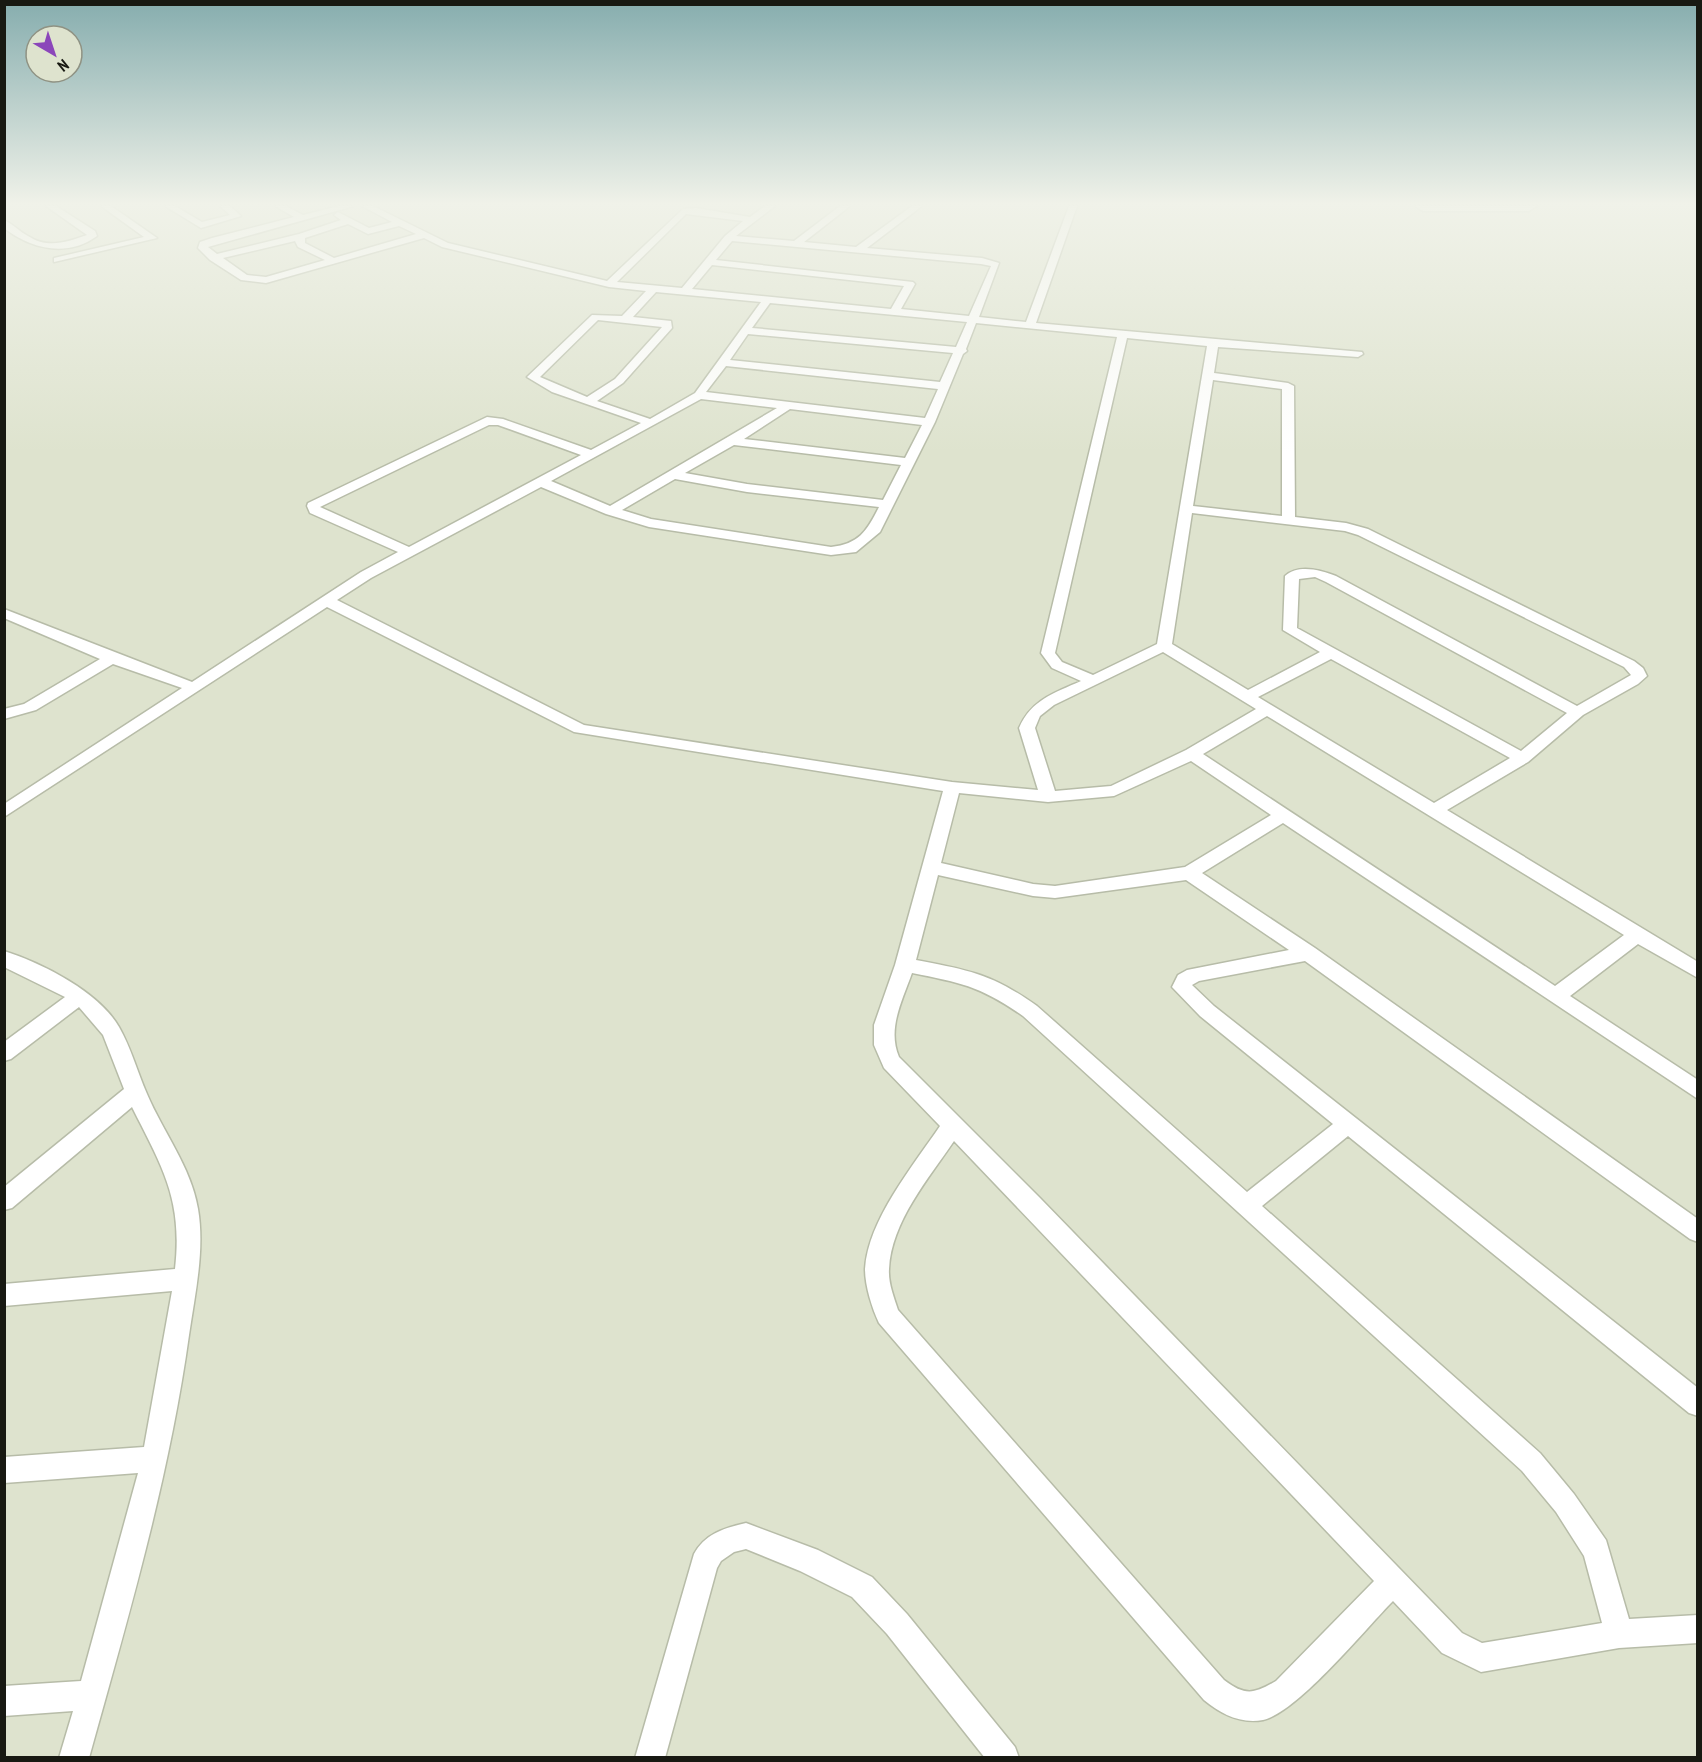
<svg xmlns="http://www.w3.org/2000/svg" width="1702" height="1762" viewBox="0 0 1702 1762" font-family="'PT Sans Narrow',sans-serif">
<rect width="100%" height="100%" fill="#dee3ce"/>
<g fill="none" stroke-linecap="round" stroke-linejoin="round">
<defs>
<g id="street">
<path d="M46 206H56L95 231 97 236C67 258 31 249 4 228V220C13 224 20 232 28 236 48 249 67 242 87 235Z"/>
<path d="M101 206H111L157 238 54 262V258L144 237Z"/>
<path d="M165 206H175L202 222 230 215 220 206H230L241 216 201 228Z"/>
<path d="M275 206H286L303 215 339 206H354L208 247 217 254 299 234 341 220 334 215 338 212 369 228 392 222 362 206H373L448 243 607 281 683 209 696 208 750 217 765 206H775L736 236 794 241 840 206H850L804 242 856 247 912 206H922L867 248 982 258 999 263 979 317 1026 322 1069 206H1077L1036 323 1362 352 1363 354 1358 357 1218 347 1214 373 1288 383 1294 386 1295 517 1346 523 1368 529 1634 661 1643 668 1647 676 1638 684 1583 715 1528 762 1447 810 1698 962V978L1638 944 1570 996 1698 1080V1099L1283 823 1202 873 1315 948 1698 1219V1242L1690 1239 1305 961 1199 981 1192 985 1214 1006 1698 1388V1416L1689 1413 1348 1136 1262 1206 1540 1453 1574 1494 1606 1540 1629 1619 1698 1615V1643L1619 1648 1481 1672 1442 1653 1393 1601C1366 1628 1297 1713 1263 1720 1240 1724 1221 1714 1204 1700L879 1323C872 1308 865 1286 865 1269 868 1220 913 1166 940 1126L884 1068 874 1045V1025L895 965 943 791 574 732 327 607 4 817V804L182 688 113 664 36 710 4 719V709L24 704 100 659 4 618V609L192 682 361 572 398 552 310 513 307 506 308 503 487 417 503 419 591 450 641 423 552 392 527 377 592 315 622 316 646 291 609 287 442 247 424 238 266 283 241 280 210 260 198 248 200 242 212 238 294 217ZM686 214 743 221 725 236 682 288 617 282ZM348 224 368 234 399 226 416 234 334 258 305 243V238ZM295 241 298 247 325 260 266 277 247 275 223 258ZM732 241 981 264 991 266 969 316 901 309 915 284 913 282 716 260ZM712 265 904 286 891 309 692 289ZM656 292 761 302 695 393 650 419 597 401 623 383 672 328 671 321 633 317ZM770 303 967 322 956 347 752 328ZM598 320 662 327 615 379 587 397 540 377ZM976 323 1117 337 1041 653 1052 668 1081 681C1054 693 1031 700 1019 728L1038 790 952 782 584 725 337 600 371 578 541 487 606 514 649 527 831 555 856 552 880 532 935 422 963 354 967 351 966 349ZM748 334 953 353 940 382 730 360ZM1127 338 1207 346 1157 644 1093 675 1062 662 1055 653ZM726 366 938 389 925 418 706 392ZM1213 380 1282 389V516L1193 506ZM701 399 777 408 610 506 551 481ZM790 409 922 425 905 458 744 439ZM489 425H498L581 455 409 547 320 507ZM734 445 901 465 883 500 747 484 685 473ZM675 479 747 492 879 507C867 531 859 544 831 547L651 519 622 510ZM1192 513 1345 531 1358 535 1624 667 1631 675 1577 706 1336 576C1321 570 1298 564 1285 576L1283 630 1320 652 1248 690 1172 644ZM1315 577 1326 582 1567 713 1521 751 1297 628 1299 579ZM1163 652 1256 709 1186 750 1111 786 1055 791 1035 728 1040 716 1054 705ZM1331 659 1510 758 1434 803 1258 697ZM1267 716 1624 935 1555 986 1203 754ZM1191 761 1271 815 1185 867 1055 886 1033 884 941 863 959 793 1048 802 1114 796ZM938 875 1033 896 1055 898 1186 880 1289 950 1187 970 1178 975 1172 987 1200 1016 1333 1124 1247 1192 1037 1006C992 974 969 970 916 960ZM912 973C962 983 980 986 1023 1016L1522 1471 1556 1512 1584 1556 1602 1623 1482 1643 1462 1633 1040 1198 899 1057C887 1029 902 1001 912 973ZM954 1141 1374 1581 1276 1681C1254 1694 1245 1696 1224 1680L898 1310C894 1297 888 1283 889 1269 891 1222 929 1178 954 1141Z"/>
<path d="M4 951C42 963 99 992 119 1027 131 1048 137 1071 147 1094 163 1132 191 1167 198 1209 205 1250 195 1294 189 1335 169 1479 128 1618 89 1758H59L73 1711 4 1716V1686L81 1681 138 1473 4 1483V1457L144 1447 172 1291 4 1306V1284L175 1269C183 1199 162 1167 132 1107L12 1208 4 1210V1187L124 1089 103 1035 79 1007 11 1059 4 1061V1042L65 997 4 967Z"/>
<path d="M746 1523 818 1550 872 1577 907 1614 1015 1747 1019 1758H985L887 1634 852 1597 800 1571 746 1549 734 1552 721 1561 717 1568 665 1758H635L694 1554C705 1534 724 1528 746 1523Z"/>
</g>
<path id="highway" d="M1415 206H1537L1529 211H1423Z"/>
</defs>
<!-- street casing -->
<use href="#street" stroke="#b7bca8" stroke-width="3"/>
<!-- highway casing -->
<use href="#highway" stroke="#b7bca8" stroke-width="3"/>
<!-- street -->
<use href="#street" fill="#fff" fill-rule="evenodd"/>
<!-- highway -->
<use href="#highway" fill="#fff" fill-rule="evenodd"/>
</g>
<!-- sky -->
<linearGradient id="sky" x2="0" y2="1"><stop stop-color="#86adae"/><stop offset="0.45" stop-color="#f0f2e9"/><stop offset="1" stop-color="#f0f2e9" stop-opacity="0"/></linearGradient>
<rect width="1702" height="453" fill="url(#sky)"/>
<!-- border -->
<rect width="1702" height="1762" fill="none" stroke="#181912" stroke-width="12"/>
<!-- north arrow -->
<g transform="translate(54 54) rotate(141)"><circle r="28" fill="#dee3ce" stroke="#8f9283" stroke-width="1.5"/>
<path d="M0-4.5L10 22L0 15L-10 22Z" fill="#8b46ba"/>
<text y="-9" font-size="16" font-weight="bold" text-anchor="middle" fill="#181912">N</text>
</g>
</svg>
